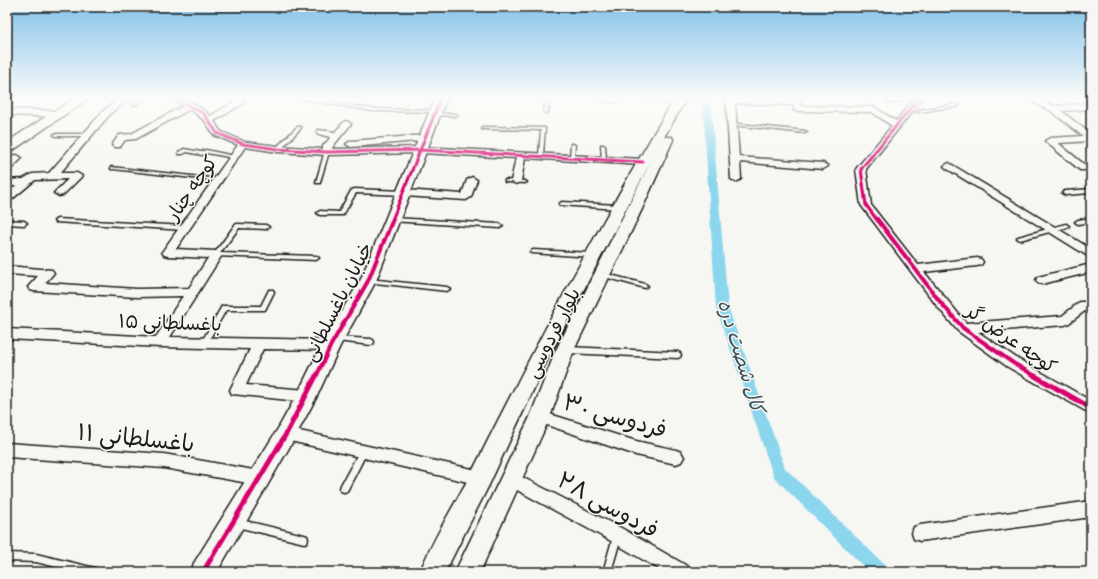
<svg xmlns="http://www.w3.org/2000/svg" width="1098" height="579" viewBox="0 0 1098 579" font-family="Caveat,'Playpen Sans Arabic',sans-serif">
<rect width="100%" height="100%" fill="#f6f6f2"/>
<filter id="ink" filterUnits="userSpaceOnUse"><feTurbulence type="fractalNoise" baseFrequency=".025" numOctaves="2"/><feDisplacementMap in="SourceGraphic" scale="8" xChannelSelector="R" yChannelSelector="G"/><feConvolveMatrix kernelMatrix="1 2 1 2 8 2 1 2 1" color-interpolation-filters="sRGB"/></filter>
<g filter="url(#ink)">
<g fill="none" stroke-linecap="round" stroke-linejoin="round">
<!-- canal -->
<path fill="#8cd6ed" fill-rule="evenodd" d="M698 98H706L711 107 728 307 785 468 886 566 888 572H869L774 477 772 472 716 307 703 107Z"/>
<defs>
<g id="lane">
<path d="M140 98H145L135 105H133V103Z"/>
<path d="M299 98H307L372 109 435 110 437 111 435 112 372 111 301 99Z"/>
<path d="M546 98H550L548 112 546 113 544 112Z"/>
<path d="M905 98H912L890 103 888 102Z"/>
<path d="M957 104 959 105 958 106 919 112 908 109 910 108 919 110Z"/>
<path d="M432 113 456 114 458 115 456 116 434 115H432Z"/>
<path d="M730 123 805 131 807 132 805 133 732 125H730Z"/>
<path d="M297 127H301V128L280 150H276V148Z"/>
<path d="M482 127 545 128 543 155 541 156 539 155 541 130 484 129H482Z"/>
<path d="M54 134H88L90 135 88 136H56L54 135Z"/>
<path d="M571 144H573L575 145 574 157 572 158 570 157Z"/>
<path d="M601 145H603L605 146 606 159 604 160 602 159Z"/>
<path d="M184 149 201 152 206 150 234 156 236 157 234 158 207 153 202 155 187 152 183 154H179V152Z"/>
<path d="M325 151H329V152L320 182V183H316V182Z"/>
<path d="M111 167 219 179 221 180 219 181 113 169H111Z"/>
<path d="M505 180 525 181 527 182 525 183 507 182H505Z"/>
<path d="M354 189 404 191 407 193 404 195 356 193 343 215H320L317 213 320 211 339 212 351 191Z"/>
<path d="M1091 189V193L1065 195 1062 193 1065 191Z"/>
<path d="M562 202 618 205 621 207 618 209 560 205 559 204Z"/>
<path d="M393 218 500 224 503 226 500 228 391 221 390 220 391 219Z"/>
<path d="M1091 218V222L1078 224 1075 222 1078 220Z"/>
<path d="M57 219 185 226 188 228 185 230 55 222 54 221Z"/>
<path d="M7 220 24 221 27 223 24 225 7 224Z"/>
<path d="M237 224 266 225 269 227 266 229 239 228 220 253 316 256 319 258 316 260 214 256 213 255 214 254 235 225Z"/>
<path d="M1066 224 1069 226 1068 227 1020 240 1017 238 1018 237Z"/>
<path d="M533 250 593 253 596 255 593 257 531 253 530 252Z"/>
<path d="M603 273 645 284 648 286 645 288 601 276 600 275 601 274Z"/>
<path d="M368 279 447 287 450 289 447 291 366 282 365 281Z"/>
<path d="M269 290H273L274 292 265 310H226L206 345H202L201 343 222 306H261Z"/>
<path d="M335 337H337L371 339 373 340 374 342 373 344 371 345 337 341H335L334 339Z"/>
<path d="M567 347 678 352 680 353 681 355 680 357 678 358 567 353 565 352 564 350 565 348Z"/>
<path d="M363 449 366 450 367 452 366 454 347 491 344 492 341 491 340 488 341 485 360 450Z"/>
<path d="M237 519 304 535 307 536 308 539 307 542 304 543 237 527 234 526 233 523 234 520Z"/>
<path d="M617 533 620 534 621 537 611 572H603L613 537 614 534Z"/>
<path d="M7 553 36 554 95 568 98 569 99 572H77L36 562 7 561Z"/>
</g>
<g id="street">
<path d="M121 98H130L111 113 60 173H77L82 176 63 195 59 196 54 193 68 179 35 180 11 200 7 201V193L16 186H7V180L23 179 32 174 49 173 105 109Z"/>
<path d="M169 98C184 97 200 105 210 116L234 102 228 98 244 99 245 101 244 103 214 121 220 131 245 142 278 146 323 149V146L331 137 318 134 317 132 318 130 335 132 344 122 347 121 351 124 333 146 332 149 421 147 643 159 648 162 643 165 525 158 521 181 516 184 511 181 516 158 421 153 327 155 278 152 245 147 176 249 216 251 220 252 222 255 170 337 331 340 336 341 338 345 336 349 331 350 263 349 246 385 307 390 312 392 314 396 312 400 307 402 232 394 230 390 250 349 160 347 7 339V329L156 337 183 296 137 297 34 291 30 290 28 287 38 276 7 274V266L52 270 54 273 45 283 137 289 189 288 208 258 168 256 164 255 162 252 238 145 214 135 205 121 190 109 136 139 125 140 120 147H114L112 145 119 135 131 134 183 106Z"/>
<path d="M595 98H628C622 103 601 103 595 98Z"/>
<path d="M726 98 797 101H800L801 106 874 107 896 121 915 98H923L866 169 871 205 918 265 977 258 981 259 983 262 981 265 977 266 924 272 966 323 1062 316 1080 302H1091V310H1086L1069 323 1065 325 978 332 1018 359 1091 401V414L1008 367 958 331 937 306 861 205 856 169 892 126 872 112 797 111 794 110 793 105 735 103 739 157 823 163 828 166 823 169 740 162 741 179 736 182 731 179Z"/>
<path d="M1023 98H1034L1055 106 1091 103V109L1061 111 1091 134V141L1058 143 1086 166 1088 168 1086 170H1080L1045 141 1050 138 1083 136 1051 111Z"/>
<path d="M7 109 59 111 63 114 59 117 7 115Z"/>
<path d="M425 135 430 138 428 140 351 147 346 144 351 141Z"/>
<path d="M17 155 22 158 10 170 7 171V156Z"/>
<path d="M949 163 1091 249V258L946 168 944 166Z"/>
<path d="M472 177 477 180 471 197 466 200 404 196 399 193 404 190 462 194 467 180Z"/>
<path d="M1091 264V272L1042 284 1038 283 1036 280 1038 277Z"/>
<path d="M540 411 636 441 676 450 681 452 684 457 681 462 676 464 636 455 535 421 533 417 535 413Z"/>
<path d="M286 428 481 471 487 473 489 478 487 483 481 485 286 440 281 439 279 434 281 429Z"/>
<path d="M7 443 164 454 259 471 265 473 267 478 265 483 259 485 164 468 7 457Z"/>
<path d="M512 472 623 529 687 566 690 572H664L611 541 506 484 504 479 506 474Z"/>
<path d="M1091 501V517L920 541 914 539 912 533 914 527 920 525Z"/>
</g>
<g id="secondary">
<path d="M75 98H89L12 151 7 152V142Z"/>
<path d="M435 98H447L376 281 340 346 317 396 293 441 217 572H191L194 563 279 427 299 391 324 340 360 281Z"/>
<path d="M675 98H687L664 137H672L673 140 642 209 574 350 550 417 480 572H455L530 417 556 350 652 159 548 358 489 485 445 572H420C436 531 462 494 481 454 542 333 605 214 675 98Z"/>
</g>
</defs>
<!-- lane casing -->
<use href="#lane" stroke="#1c1c1c" stroke-width="3"/>
<!-- street casing -->
<use href="#street" stroke="#1c1c1c" stroke-width="3"/>
<!-- secondary casing -->
<use href="#secondary" stroke="#1c1c1c" stroke-width="3"/>
<!-- path -->
<path stroke="#1c1c1c" stroke-width="1.5" stroke-dasharray="1 2.5" stroke-linecap="butt" d="M633 100 666 105"/>
<!-- lane -->
<use href="#lane" fill="#f6f6f2" fill-rule="evenodd"/>
<!-- street -->
<use href="#street" fill="#f6f6f2" fill-rule="evenodd"/>
<!-- secondary -->
<use href="#secondary" fill="#f6f6f2" fill-rule="evenodd"/>
<defs>
<g id="cycleway-far2">
<path d="M173 98 194 108 204 114 217 133 243 144 278 149 327 152 421 150 643 162"/>
<path d="M392 220 441 98"/>
<path d="M877 220 866 205 861 169 919 98"/>
</g>
<g id="cycleway-far1">
<path d="M877 219 941 303 963 328 1013 363 1037 377"/>
<path d="M316 377 331 345 368 281 393 219"/>
</g>
<g id="cycleway">
<path d="M1035 376 1091 408"/>
<path d="M203 572 286 434 316 376"/>
</g>
</defs>
<!-- cycleway-far2 casing -->
<use href="#cycleway-far2" stroke="#f6f6f2" stroke-width="5"/>
<!-- cycleway-far1 casing -->
<use href="#cycleway-far1" stroke="#f6f6f2" stroke-width="6"/>
<!-- cycleway casing -->
<use href="#cycleway" stroke="#f6f6f2" stroke-width="8"/>
<!-- cycleway-far2 -->
<use href="#cycleway-far2" stroke="#d6006c" stroke-width="3"/>
<!-- cycleway-far1 -->
<use href="#cycleway-far1" stroke="#d6006c" stroke-width="4"/>
<!-- cycleway -->
<use href="#cycleway" stroke="#d6006c" stroke-width="5"/>
</g>
</g>
<!-- sky -->
<linearGradient id="sky" x2="0" y2="1"><stop stop-color="#83c2ea"/><stop offset="0.55" stop-color="#fbfbf9"/><stop offset="1" stop-color="#fbfbf9" stop-opacity="0"/></linearGradient>
<rect width="1098" height="179" fill="url(#sky)"/>
<g text-anchor="middle" dominant-baseline="central" stroke-width="3" stroke-linejoin="round" paint-order="stroke">
<!-- street labels -->
<g font-size="19" fill="#1c1c1c" stroke="#f6f6f2">
<text transform="translate(192 188) rotate(-55)">کوچه چنار</text>
<text transform="translate(338 302) rotate(-63)">خیابان باغسلطانی</text>
<text transform="translate(170 323) rotate(2)">باغسلطانی ۱۵</text>
<text transform="translate(553 333) rotate(-63)">بلوار فردوسی</text>
<text transform="translate(1011 339) rotate(35)">کوچه عرض گر</text>
</g>
<!-- water labels -->
<g font-size="20" font-style="italic" fill="#3e545b" stroke="#f6f6f2">
<text transform="translate(741 356) rotate(73)">کال شصت دره</text>
</g>
<!-- near-street labels -->
<g font-size="23" fill="#1c1c1c" stroke="#f6f6f2">
<text transform="translate(615 416) rotate(16)">فردوسی ۳۰</text>
<text transform="translate(136 438) rotate(6)">باغسلطانی ۱۱</text>
<text transform="translate(608 505) rotate(29)">فردوسی ۲۸</text>
</g>
</g>
<!-- margin -->
<rect width="1098" height="579" fill="none" stroke="#f6f6f2" stroke-width="24"/>
<rect x="12" y="12" width="1074" height="555" fill="none" stroke="#1c1c1c" stroke-width="1.5" filter="url(#ink)"/>
</svg>
